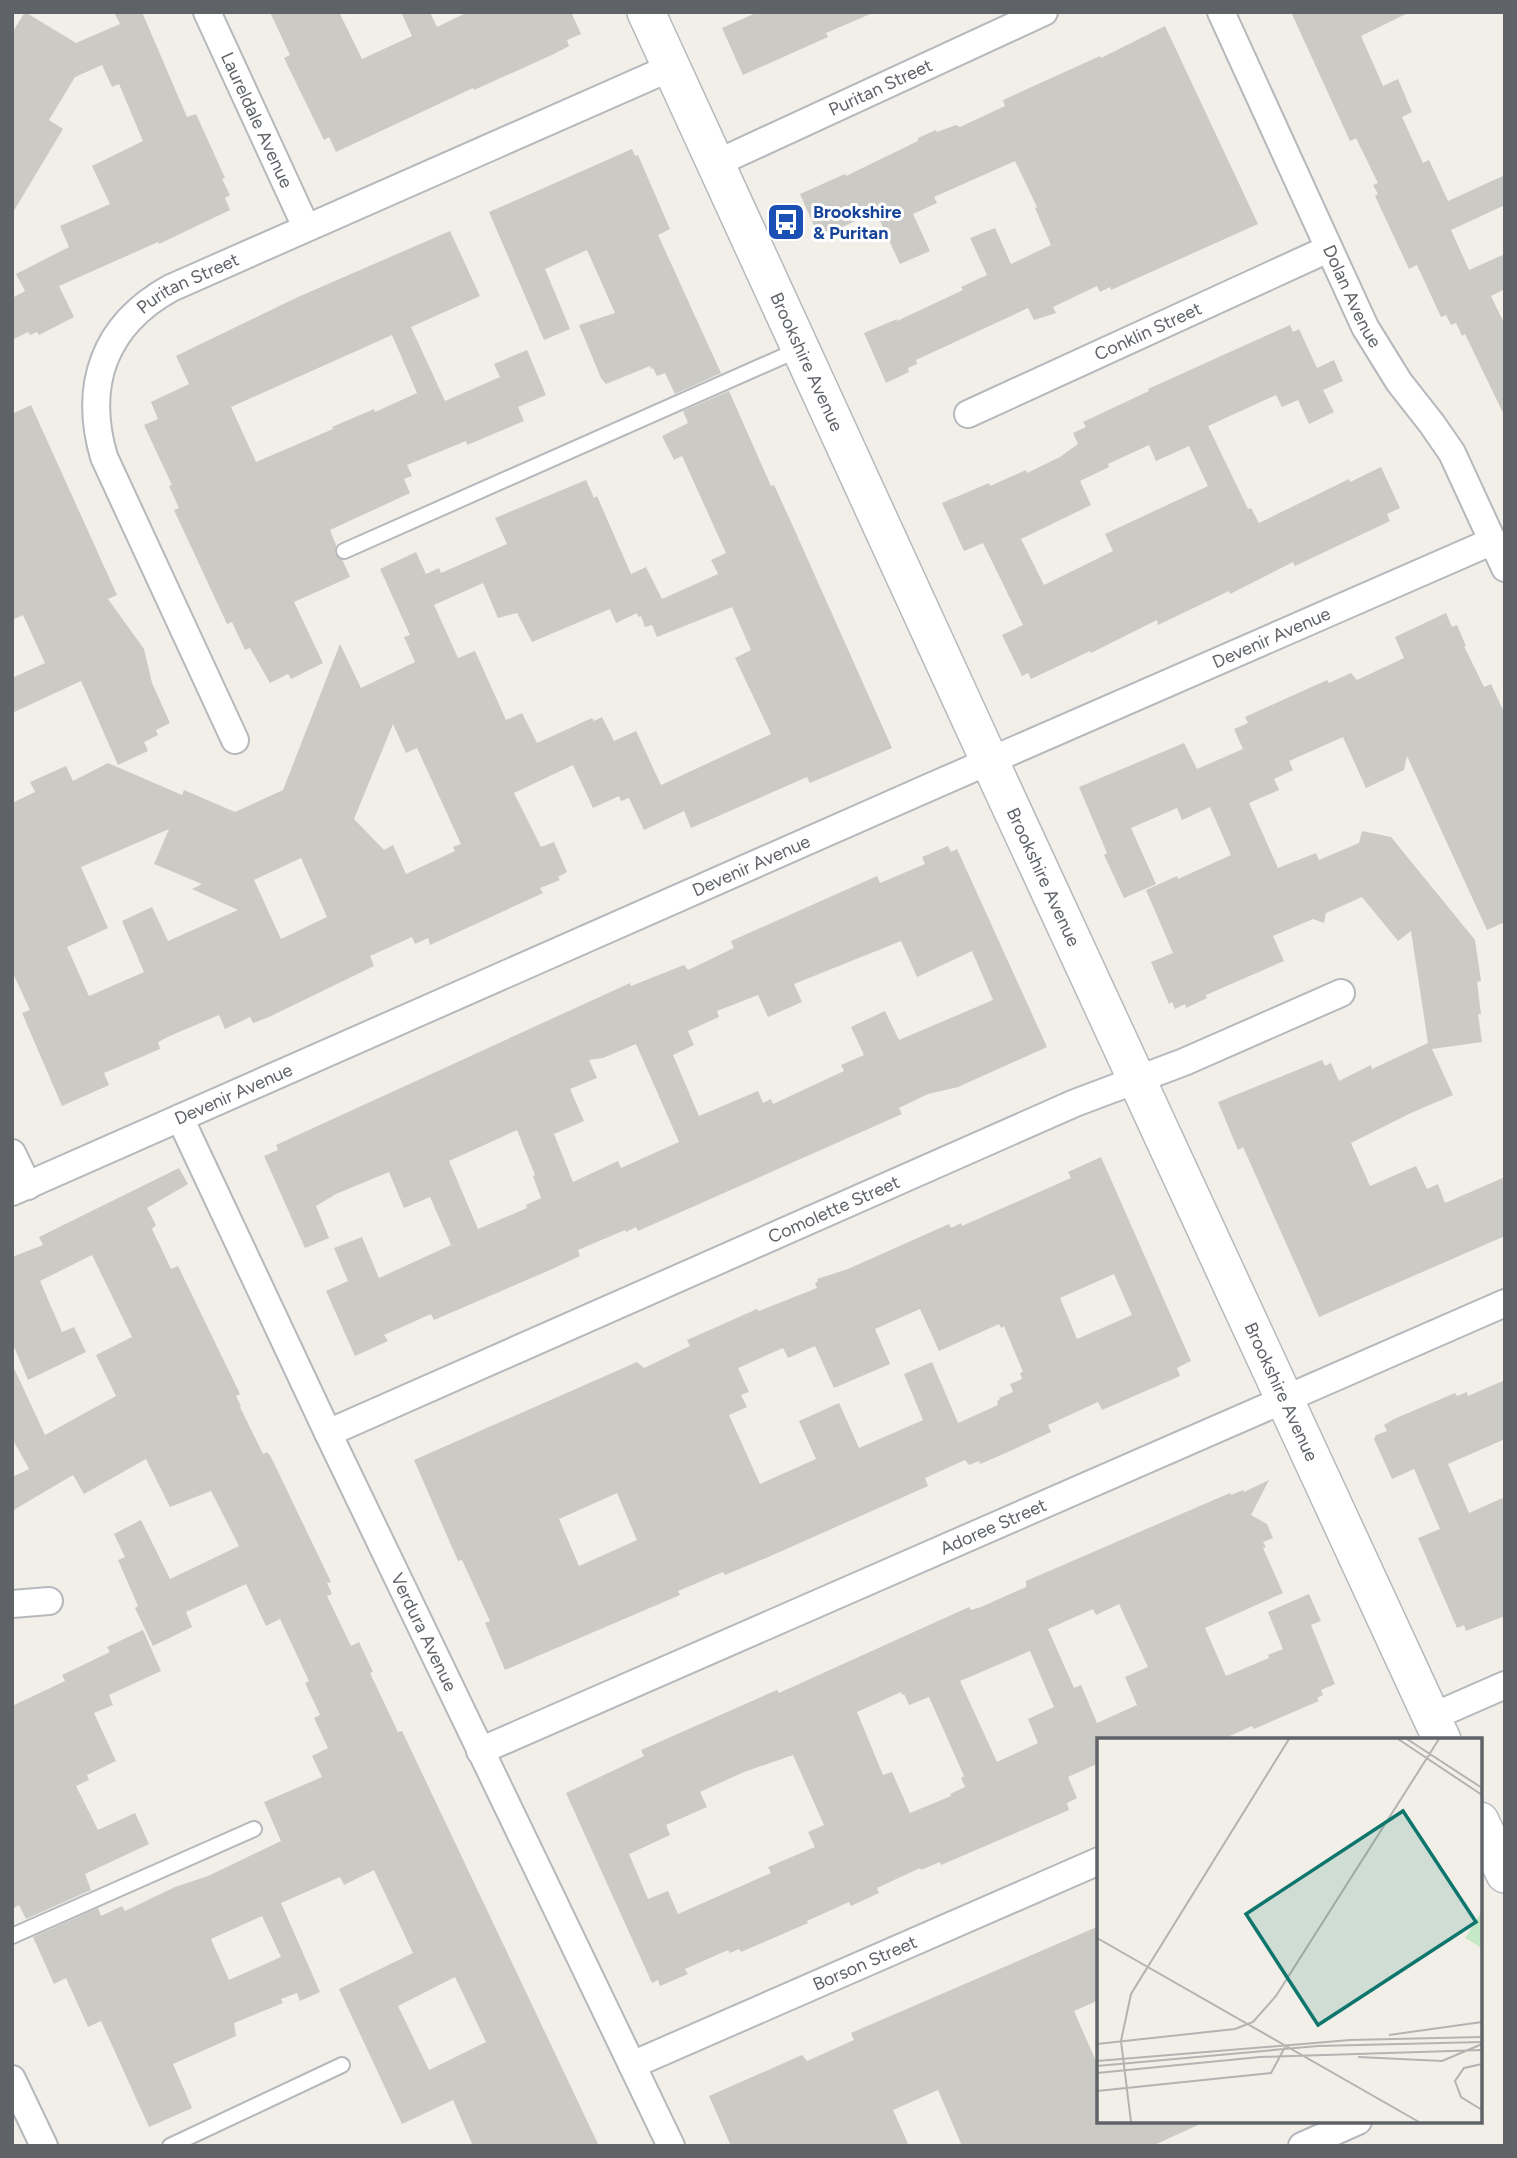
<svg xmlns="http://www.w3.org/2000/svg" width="1517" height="2158" viewBox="0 0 1517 2158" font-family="Figtree,sans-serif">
<rect width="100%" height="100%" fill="#f1efe8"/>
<!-- building -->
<g fill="#cccac5" fill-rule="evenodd">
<path d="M25 12 76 43 120 24 114 12H142L187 117 196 114 225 178 222 179 230 195 225 198 230 210 159 244 158 242 59 286 74 317 39 335 37 332 30 335 28 332 12 340V298L25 291 16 274 69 247 60 226 110 204 92 166 143 141 119 84 112 87 102 65 75 77 49 120 63 129 12 214V33Z"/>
<path d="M270 12H339L362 59 412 36 401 12H430L437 27 468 12H571L581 34 567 40 569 46 554 54 474 90 473 88 336 152 329 137 324 140 284 58 290 55Z"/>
<path d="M758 12H875L826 33 828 37 743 75 722 28Z"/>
<path d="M1291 12H1410L1361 36 1383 86 1398 79 1412 112 1402 117 1423 163 1429 160 1448 201 1505 175V205L1451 230 1469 270 1505 254V289L1491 296 1505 325V417L1465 334 1462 336 1456 323 1451 325 1446 315 1441 317 1417 265 1409 269 1375 196 1378 194 1373 185 1378 183 1356 138 1350 141Z"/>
<path d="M1165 26 1258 224 1111 290 1110 287 1100 292 1097 286 1053 307 1056 313 1034 320 1028 308 916 360 917 364 908 368 909 372 886 383 864 333 897 319V321L963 290 961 287 987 275 970 238 995 228 1011 264 1051 245 1035 208 1037 207 1015 161 934 197 937 203 913 214 930 251 900 264 876 212 819 237 800 194 845 174 846 176 918 141V138L936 130 937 132 956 125 960 127 1005 106 1003 100 1100 56 1101 58Z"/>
<path d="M632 149 635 156 638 155 670 229 658 235 721 373 675 394 665 373 657 376 653 368 651 369 650 366 606 384 601 378 579 325 615 313 587 250 545 269 570 329 544 340 489 212Z"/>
<path d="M450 231 480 296 411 327 445 401 500 377 494 364 527 350 546 395 518 407 524 421 467 445 466 441 407 465 412 476 404 479 410 493 330 530 336 545 335 554 343 561 350 577 294 602 323 663 291 679 288 674 270 683 250 648 245 650 232 622 227 624 174 510 179 508 169 486 172 485 144 425 158 419 151 402 189 384 176 356 298 297ZM392 335 417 393 375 412 374 409 332 427 333 429 256 462 231 407Z"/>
<path d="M1290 325 1293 332 1299 329 1317 368 1334 360 1343 381 1323 390 1334 412 1309 424 1298 400 1282 407 1276 395 1208 426 1248 509 1251 508 1259 523 1349 479 1350 482 1381 467 1400 508 1387 514 1390 521 1295 566 1293 562 1230 594 1229 591 1158 625 1157 620 1091 653 1090 651 1031 679 1028 673 1022 676 1002 635 1023 625 983 543 964 551 942 503 989 483 990 486 1026 470 1027 473 1060 457 1078 444 1073 433 1086 427 1083 422 1149 391 1148 389ZM1149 445 1156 461 1189 446 1208 486 1105 534 1113 551 1044 585 1021 539 1091 505 1080 481 1109 467 1108 464Z"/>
<path d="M729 391 771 486 774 485 791 522 892 748 810 783 807 777 691 828 684 811 644 830 629 798 621 801 619 796 593 808 573 765 514 793 541 847 554 842 567 872 558 877 560 880 540 888 543 893 430 945 428 938 415 944 412 937 370 956 374 966 269 1017 253 1023 250 1017 225 1029 219 1015 172 1035 158 1042 160 1049 104 1073 109 1085 62 1106 22 1013 30 1010 12 971V803L35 792 30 782 66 766 73 781 108 763 182 795 184 790 235 812 283 790 340 644 361 688 415 662 404 637 410 635 380 569 416 552 426 574 439 568 441 573 507 544 495 518 586 480 594 498 597 496 631 574 646 567 662 599 718 574 711 560 726 553 682 456 674 460 662 436 688 423 683 411ZM483 583 498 618 517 613 532 642 610 609 616 623 637 613 638 617 641 616 645 627 652 625 657 637 732 607 751 650 735 658 771 734 661 785 636 731 614 741 602 717 594 721 592 718 537 743 522 713 506 720 475 651 458 658 434 605ZM393 724 406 753 417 748 461 844 453 847 455 851 406 874 393 845 384 850 354 819ZM169 829 154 864 202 884 192 889 238 910 168 941 152 907 122 921 144 972 89 996 67 947 108 928 81 867ZM301 858 327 917 281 939 254 880Z"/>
<path d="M31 405 117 595 108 599 144 649 152 683 170 723 156 730 158 735 144 742 148 751 118 765 81 681 12 713V678L45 663 23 615 12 620V414Z"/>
<path d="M1446 613 1452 627 1457 625 1466 646H1464L1484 687 1491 684 1505 714V922L1487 930 1407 756 1404 770 1366 788 1343 737 1289 761 1293 770 1274 779 1279 790 1249 803 1278 868 1316 853 1319 860 1359 843 1362 831 1391 837 1475 940 1481 981 1477 982 1481 1014H1478L1482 1042 1432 1049 1453 1095 1411 1113 1351 1143 1370 1186 1416 1166 1427 1189 1438 1184 1445 1203 1505 1177V1236L1319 1317 1243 1147 1238 1150 1218 1102 1322 1060 1325 1066 1331 1063 1339 1081 1371 1065 1372 1069 1428 1043 1411 931 1398 941 1362 897 1326 913 1324 923 1313 919 1273 936 1284 961 1206 995 1207 998 1186 1008 1185 1004 1175 1009 1172 1002 1169 1004 1151 962 1173 953 1146 890 1177 876 1178 879 1231 855 1210 807 1182 820 1177 808 1131 828 1156 884 1124 898 1104 855 1107 853 1079 787 1184 743 1197 769 1243 749 1234 729 1248 723 1245 717 1327 680 1329 683 1351 673 1357 680 1404 658 1395 637Z"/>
<path d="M948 846 951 852 957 849 1047 1047 958 1087 928 1094 899 1108 902 1114 638 1231 636 1227 626 1232 625 1230 578 1250 580 1256 550 1270 434 1320 431 1314 384 1335 388 1341 355 1356 326 1291 348 1281 334 1248 362 1237 379 1278 451 1245 430 1197 404 1208 389 1172 336 1194 316 1206 329 1238 305 1248 264 1156 278 1150 276 1145 630 983 631 986 684 965 688 970 734 948 731 941 877 876 880 883 925 864 922 857ZM901 941 917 977 972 951 993 1000 899 1040 885 1011 851 1027 864 1055 841 1065 844 1071 773 1104 771 1099 763 1103 758 1091 699 1116 673 1055 694 1045 688 1031 719 1017 717 1011 758 995 768 1017 802 1002 794 984ZM636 1044 679 1142 621 1168 618 1161 573 1182 554 1134 584 1121 570 1089 597 1078 589 1060 603 1058ZM517 1130 535 1175 533 1176 541 1198 526 1205 527 1208 478 1229 449 1161Z"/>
<path d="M1101 1157 1191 1361 1177 1368 1180 1376 1102 1410 1098 1402 1048 1425 1051 1432 1008 1452 980 1464 979 1461 969 1465 965 1460 925 1478 928 1486 766 1558 725 1575 723 1572 678 1591 680 1595 505 1670 485 1623 490 1621 462 1560 458 1561 414 1460 637 1362 644 1368 690 1346 687 1340 757 1309 759 1311 817 1288 815 1283 818 1281 817 1279 848 1269 949 1224 951 1228 961 1223 962 1226 1071 1178 1068 1172ZM1114 1274 1132 1315 1077 1339 1060 1298ZM920 1309 939 1351 999 1324 1001 1328 1004 1326 1023 1372 1020 1373 1022 1379 1010 1384 1013 1392 999 1398 1000 1400 997 1401 998 1405 958 1423 932 1362 904 1374 923 1420 859 1448 839 1403 799 1421 816 1459 760 1484 729 1415 747 1407 741 1395 749 1392 738 1368 783 1348 788 1358 815 1346 834 1388 890 1364 875 1329ZM617 1493 637 1540 579 1566 559 1519Z"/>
<path d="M179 1168 188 1184 147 1208 156 1225 152 1229 171 1269 178 1266 240 1394 236 1396 241 1406 240 1407 263 1454 267 1452 271 1457 331 1582 327 1583 332 1594 327 1596 351 1646 359 1642 373 1672 370 1673 398 1732 402 1731 599 2146H473L453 2100 402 2124 339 1989 413 1953 374 1870 344 1885 340 1877 281 1903 320 1992 300 2001 297 1993 281 1999 283 2003 234 2023 236 2036 173 2064 192 2108 149 2127 101 2021 88 2027 66 1978 54 1984 33 1937 98 1908 101 1916 122 1906 125 1911 175 1887 208 1876 281 1841 264 1802 322 1777 312 1756 328 1748 314 1718 320 1715 305 1683 309 1681 280 1619 266 1626 246 1584 186 1612 192 1627 153 1646 135 1608 138 1606 118 1560 125 1557 114 1534 141 1520 170 1579 239 1546 211 1491 170 1507 146 1459 84 1494 73 1475 12 1511V1477L29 1469 12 1438V1364L45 1435 116 1396 96 1355 132 1337 92 1255 40 1281 62 1332 74 1327 86 1352 28 1380 12 1342V1257L43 1245 39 1237ZM262 1916 281 1957 229 1980 211 1939ZM455 1977 486 2042 429 2070 398 2006Z"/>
<path d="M1505 1380V1439L1448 1464 1469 1513 1505 1497V1616L1466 1631 1464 1625 1457 1628 1418 1538 1440 1529 1414 1469 1392 1479 1374 1439 1376 1435 1387 1431 1384 1425 1394 1419 1455 1393 1457 1396 1467 1392 1468 1396Z"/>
<path d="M1269 1480 1251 1515 1267 1524 1273 1538 1263 1542 1266 1547 1263 1548 1283 1593 1205 1628 1226 1676 1269 1658 1268 1655 1283 1649 1268 1612 1309 1594 1321 1621 1311 1625 1335 1684 1321 1690 1323 1695 1317 1698 1319 1701 1254 1729 1252 1726 1221 1740H1099V1763L1068 1777 1077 1798 1067 1803 1069 1810 941 1865 940 1862 921 1870 920 1868 877 1888 879 1893 851 1906 849 1902 807 1921 808 1923 741 1952 739 1949 730 1953 728 1950 685 1969 688 1974 660 1986 658 1980 652 1983 566 1793 644 1756 641 1750 777 1690 779 1693 969 1607 971 1610 981 1607 1026 1587V1581L1137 1533 1230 1493 1231 1495 1243 1490 1244 1492ZM1119 1604 1148 1667 1125 1677 1137 1705 1097 1723 1081 1685 1074 1688 1048 1629 1093 1609 1096 1615ZM1030 1651 1054 1707 1028 1719 1038 1743 997 1762 960 1681ZM901 1692 902 1695 904 1694 909 1705 929 1697 964 1776 961 1778 965 1787 950 1794 951 1796 910 1813 892 1772 883 1775 857 1712ZM793 1755 824 1825 808 1832 815 1847 768 1867 771 1873 678 1914 668 1891 648 1899 629 1854 670 1835 666 1825 707 1807 700 1792 744 1772Z"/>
<path d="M143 1630 161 1671 109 1695 113 1705 94 1713 116 1761 87 1775 89 1780 76 1786 98 1830 135 1813 149 1844 85 1874 91 1890 26 1919 19 1905 12 1909V1706L65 1681 62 1675 110 1652 107 1647Z"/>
<path d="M1099 1926V2000L1074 2011 1099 2068V2121H1207L1152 2146H962L938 2090 893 2110 909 2146H731L709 2096 802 2055 807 2061 854 2040 851 2033Z"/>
</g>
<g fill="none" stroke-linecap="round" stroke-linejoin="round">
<defs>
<g id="lane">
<path d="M344 551 800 349"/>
<path d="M12 1936 254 1829"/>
<path d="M170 2146 342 2065"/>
</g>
<g id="street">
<path id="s1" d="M207 12 306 227"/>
<path id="s2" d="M1221 12 1365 327 1399 382 1432 424 1452 453 1505 568"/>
<path id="s3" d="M717 163 1044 12"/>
<path id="s4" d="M968 414 1328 249"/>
<path id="s5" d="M235 740 104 457C83 385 104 325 171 288L672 67"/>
<path id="s6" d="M180 1118 328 1433 671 2146"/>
<path d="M12 1153 28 1186"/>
<path id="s7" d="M12 1192 930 787 1493 541"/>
<path id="s8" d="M328 1433 1075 1103 1184 1062 1341 993"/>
<path d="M12 1604 49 1601"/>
<path d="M1432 1717 1505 1685"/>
<path id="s9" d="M480 1751 1505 1303"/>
<path id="s10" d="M632 2065 1099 1861"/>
<path d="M12 2079 44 2146"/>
<path d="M1302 2146 1358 2121"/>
</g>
<g id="secondary">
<path id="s11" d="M646 12 990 762 1442 1740"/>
<path d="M1480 1821 1505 1874"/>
</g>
</defs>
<!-- lane casing -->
<use href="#lane" stroke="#b5b8bc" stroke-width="18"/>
<!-- street casing -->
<use href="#street" stroke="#b5b8bc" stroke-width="30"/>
<!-- secondary casing -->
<use href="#secondary" stroke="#b6babf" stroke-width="40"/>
<!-- lane -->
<use href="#lane" stroke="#fff" stroke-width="14"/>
<!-- street -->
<use href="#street" stroke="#fff" stroke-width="26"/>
<!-- secondary -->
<use href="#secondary" stroke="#fff" stroke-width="37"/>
</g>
<!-- icons -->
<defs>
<symbol id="bus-square" viewBox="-11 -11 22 22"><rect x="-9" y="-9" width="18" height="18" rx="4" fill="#1a4fb4" stroke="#fff"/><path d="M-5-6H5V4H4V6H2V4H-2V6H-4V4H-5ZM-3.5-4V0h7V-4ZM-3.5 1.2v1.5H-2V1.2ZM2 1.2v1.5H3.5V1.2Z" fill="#fff"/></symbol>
</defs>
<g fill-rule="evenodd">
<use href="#bus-square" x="764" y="200" width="44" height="44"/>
</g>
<g text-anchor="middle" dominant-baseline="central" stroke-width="6" stroke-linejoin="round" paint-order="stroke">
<!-- street labels -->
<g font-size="18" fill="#5f6368" stroke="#fff">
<text stroke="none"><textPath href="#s3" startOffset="180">Puritan Street</textPath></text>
<text stroke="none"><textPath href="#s1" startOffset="119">Laureldale Avenue</textPath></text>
<text stroke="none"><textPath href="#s5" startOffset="528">Puritan Street</textPath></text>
<text stroke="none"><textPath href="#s2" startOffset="313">Dolan Avenue</textPath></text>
<text stroke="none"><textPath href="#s4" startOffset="198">Conklin Street</textPath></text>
<text stroke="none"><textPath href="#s11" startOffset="385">Brookshire Avenue</textPath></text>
<text stroke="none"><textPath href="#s7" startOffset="1376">Devenir Avenue</textPath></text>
<text stroke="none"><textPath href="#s7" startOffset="808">Devenir Avenue</textPath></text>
<text stroke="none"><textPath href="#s11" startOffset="952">Brookshire Avenue</textPath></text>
<text stroke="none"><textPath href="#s7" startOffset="242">Devenir Avenue</textPath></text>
<text stroke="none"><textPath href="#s8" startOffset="553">Comolette Street</textPath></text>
<text stroke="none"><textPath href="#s11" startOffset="1519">Brookshire Avenue</textPath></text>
<text stroke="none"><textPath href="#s9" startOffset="560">Adoree Street</textPath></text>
<text stroke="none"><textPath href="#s6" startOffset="569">Verdura Avenue</textPath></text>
<text stroke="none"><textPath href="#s10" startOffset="254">Borson Street</textPath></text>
</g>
<!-- transit labels -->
<g font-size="18" font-weight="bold" fill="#164399" stroke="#fff" text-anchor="start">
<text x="813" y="212">Brookshire<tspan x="813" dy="21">&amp; Puritan</tspan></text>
</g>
</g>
<!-- overview -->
<g transform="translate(1097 1738)">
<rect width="385" height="385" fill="#f1efe8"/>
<path d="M385 173V210L368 200Z" fill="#c5e8c5"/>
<path fill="none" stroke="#b3b3b1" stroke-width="2" d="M301 1 385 57M310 1 385 50M0 200 322 384M292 297 385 284M0 306 138 291 156 284 179 258 342 1M261 319 345 323 385 306M0 323 253 302 385 299M385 326 367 330 358 343 364 359 385 372M0 328 221 308 385 304M0 335 163 319 385 312M0 353 174 335 188 309M34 384 24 303 34 256 192 1"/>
<path fill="#0f766e" fill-opacity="0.15" stroke="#0f766e" stroke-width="3.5" d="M306 73 379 184 221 287 149 176Z"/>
<rect width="385" height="385" fill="none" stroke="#5f6368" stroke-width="3.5"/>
</g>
<!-- border -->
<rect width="1517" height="2158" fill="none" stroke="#5f6368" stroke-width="28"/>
</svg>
